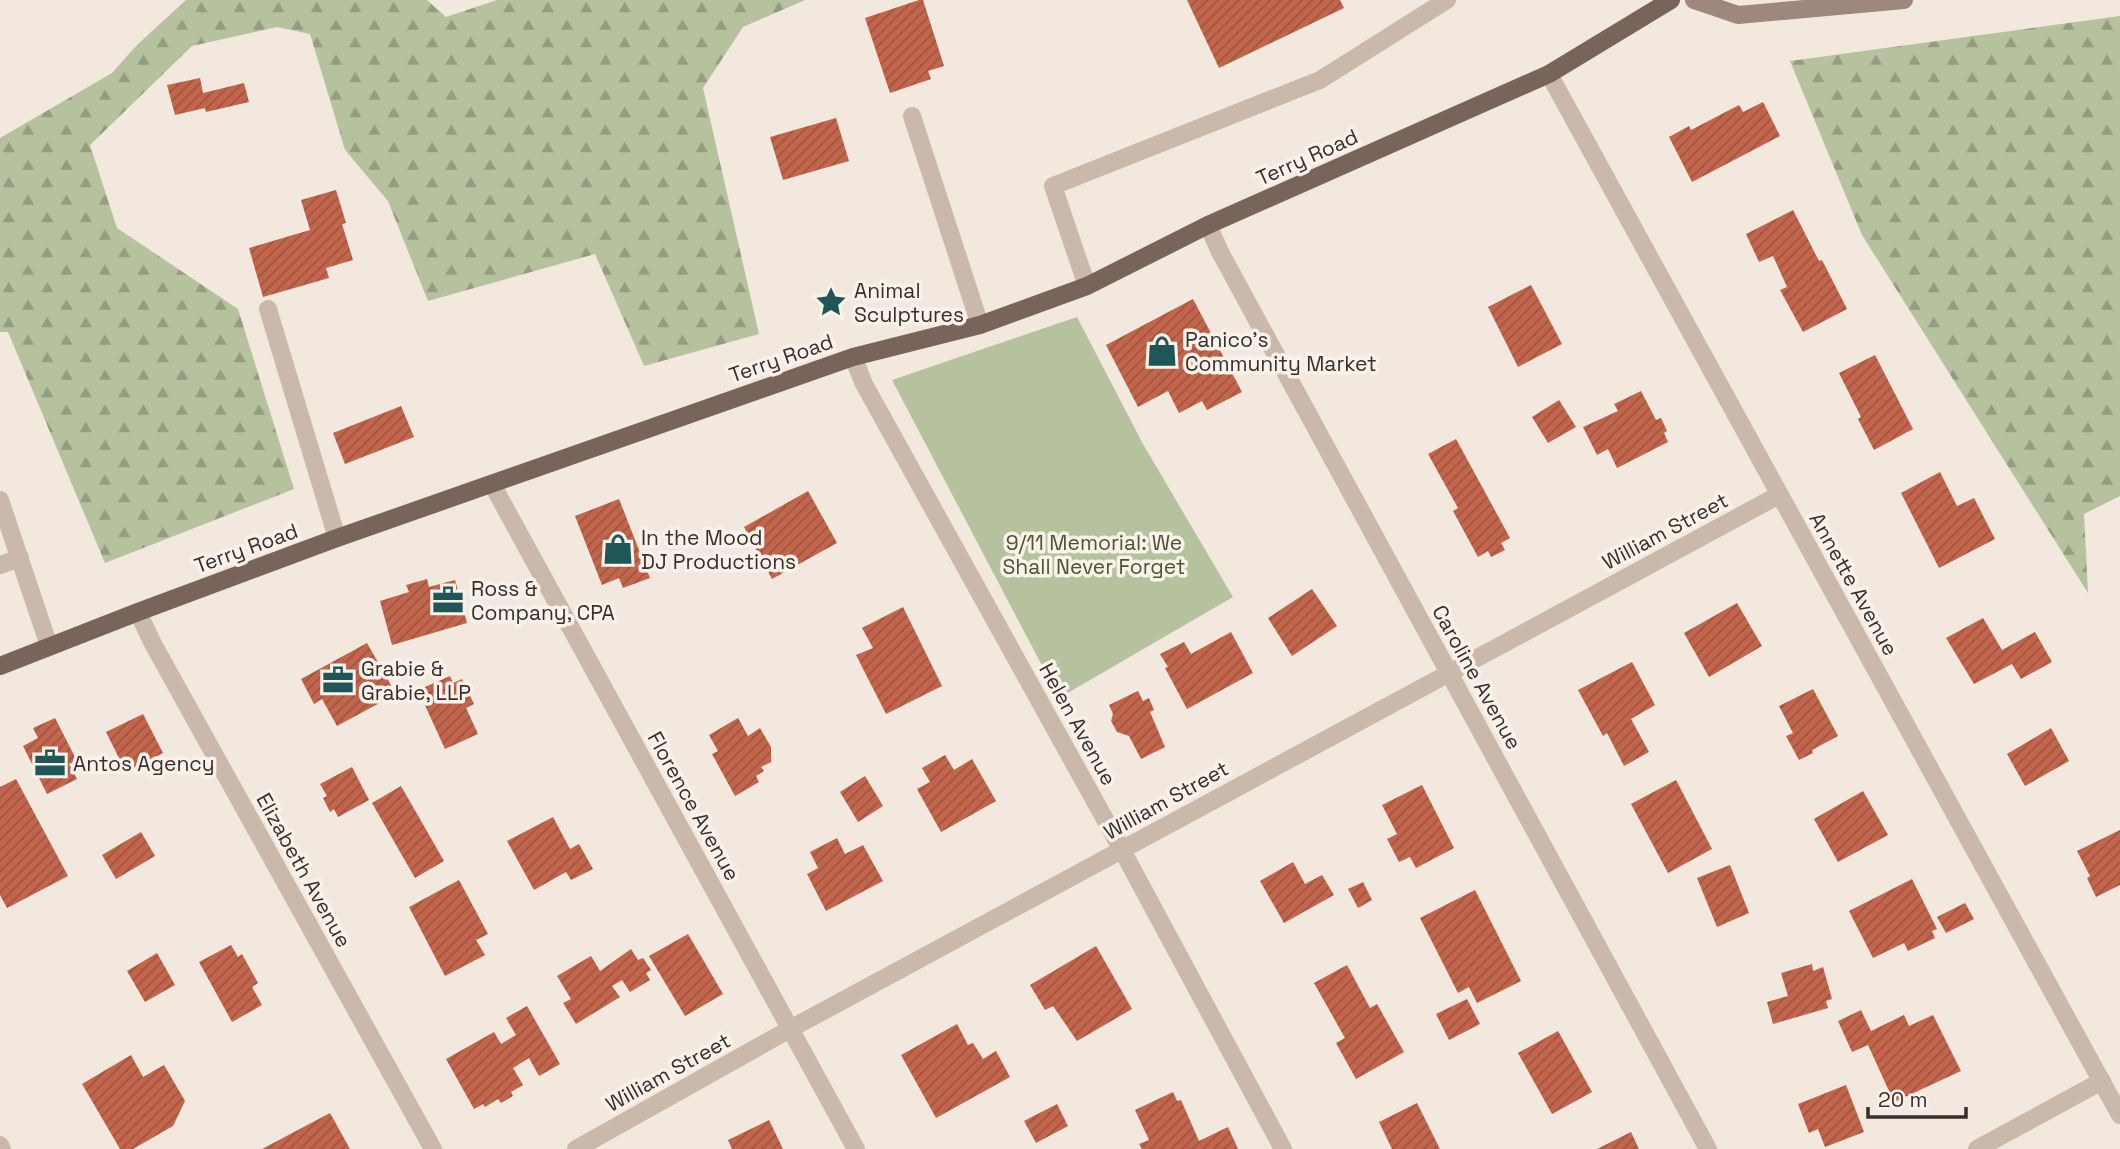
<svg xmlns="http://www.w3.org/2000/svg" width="2120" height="1149" viewBox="0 0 2120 1149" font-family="'Space Grotesk',sans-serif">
<defs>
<pattern id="forest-firs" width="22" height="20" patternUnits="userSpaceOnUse" patternTransform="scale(1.75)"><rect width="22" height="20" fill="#b6c19e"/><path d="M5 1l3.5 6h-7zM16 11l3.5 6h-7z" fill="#959d81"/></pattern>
<pattern id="building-hatch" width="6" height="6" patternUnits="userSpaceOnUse" patternTransform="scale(1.75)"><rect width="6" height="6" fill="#c2654c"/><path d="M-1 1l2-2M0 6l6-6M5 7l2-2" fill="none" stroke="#9f543f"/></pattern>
</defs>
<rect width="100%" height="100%" fill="#f2e8de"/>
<!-- forest -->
<g fill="url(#forest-firs)">
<path d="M186 0H427L446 17 497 0H805L743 27 703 88 759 334 644 366 595 254 428 301 388 201 345 150 310 34 277 27 192 46 90 145 117 228 238 309 294 489 105 563 8 332H0V138L112 73 137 45Z"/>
<path d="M2120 16V496L2084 514 2088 593 1862 235 1790 61Z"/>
</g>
<!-- green -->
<path fill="#b6c19e" d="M1077 317 1143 444 1233 597 1059 698 892 380Z"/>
<!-- building -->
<g fill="url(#building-hatch)">
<path d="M919 0H923L944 66 928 71 931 79 890 93 865 18Z"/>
<path d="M1187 0H1340L1344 8 1219 68Z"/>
<path d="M200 78 203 93 244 83 249 102 206 112 205 108 175 115 167 85Z"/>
<path d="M1763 102 1780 136 1692 182 1669 137 1689 126 1691 130 1739 105 1743 112Z"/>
<path d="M836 118 849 161 783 180 770 137Z"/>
<path d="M336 190 346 223 342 224 353 260 326 268 329 278 263 297 249 248 310 230 301 200Z"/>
<path d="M1793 210 1819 261 1822 260 1847 309 1803 332 1780 290 1787 287 1773 256 1759 262 1746 234Z"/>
<path d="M1531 285 1562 344 1518 367 1488 307Z"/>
<path d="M1193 299 1242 392 1207 410 1202 401 1179 413 1168 391 1138 407 1106 345Z"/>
<path d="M1875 355 1913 429 1874 450 1858 419 1861 417 1839 373Z"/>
<path d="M1641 391 1656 420 1661 418 1667 431 1664 433 1668 442 1617 468 1608 449 1597 455 1583 427 1618 411 1614 404Z"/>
<path d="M1559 400 1576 427 1548 443 1532 417Z"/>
<path d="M401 406 414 437 345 464 333 433Z"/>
<path d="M1456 439 1510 538 1501 543 1505 550 1491 557 1488 551 1478 557 1453 511 1458 508 1428 454Z"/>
<path d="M1940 472 1957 506 1974 498 1995 539 1939 568 1901 493Z"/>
<path d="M808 491 837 543 772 579 744 527Z"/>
<path d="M619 499 650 578 623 588 619 578 602 585 575 516Z"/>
<path d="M427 579 429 587 455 580 467 623 392 645 380 601 409 592 406 585Z"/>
<path d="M1312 589 1337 626 1292 656 1268 618Z"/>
<path d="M1737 603 1762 646 1709 677 1684 633Z"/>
<path d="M903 607 942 686 886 714 856 655 873 648 862 628Z"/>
<path d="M1983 618 2002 650 2035 632 2052 662 2021 679 2012 664 1974 684 1946 638Z"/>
<path d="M1231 632 1253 673 1187 709 1165 668 1168 667 1160 654 1184 642 1191 654Z"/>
<path d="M367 643 396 694 337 726 322 699 314 704 301 679Z"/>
<path d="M1632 662 1655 705 1631 719 1649 752 1624 766 1607 733 1603 736 1578 690Z"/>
<path d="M450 676 453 683 462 679 474 704 466 708 478 734 445 749 418 690Z"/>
<path d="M1813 689 1838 736 1812 750 1813 753 1799 760 1786 736 1793 733 1779 706Z"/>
<path d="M1138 691 1143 701 1149 698 1154 710 1150 712 1165 747 1141 759 1129 736 1117 732 1111 721 1113 714 1109 705Z"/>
<path d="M143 714 163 753 126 772 106 732Z"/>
<path d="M55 718 77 761 69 764 77 779 47 794 23 746 38 738 33 728Z"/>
<path d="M738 718 748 736 760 728 771 747V762L761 767 764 771 756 776 759 782 735 796 712 754 718 751 709 735Z"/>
<path d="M2051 728 2069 761 2025 786 2007 754Z"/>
<path d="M945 755 954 770 972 759 996 801 941 832 917 789 930 782 922 768Z"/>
<path d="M352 767 369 800 338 817 334 809 330 812 323 798 327 796 320 784Z"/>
<path d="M865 776 883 806 858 822 840 792Z"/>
<path d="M16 779 68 876 7 908 0 895V787Z"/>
<path d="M1676 780 1712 849 1668 873 1631 804Z"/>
<path d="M1422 785 1454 848 1416 868 1410 857 1399 862 1387 839 1397 834 1382 805Z"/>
<path d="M401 786 444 861 415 878 372 803Z"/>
<path d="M1863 791 1888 835 1838 862 1814 819Z"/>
<path d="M553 817 570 849 579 844 593 869 571 880 566 872 534 890 507 841Z"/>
<path d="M2120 830V885L2096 897 2087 878 2090 876 2077 851Z"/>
<path d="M141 832 155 856 116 879 102 855Z"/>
<path d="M837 838 845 854 863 845 883 881 826 911 807 874 818 868 810 852Z"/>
<path d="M1293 862 1305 884 1322 875 1334 895 1284 923 1260 881Z"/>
<path d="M1730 865 1749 913 1717 927 1697 878Z"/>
<path d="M1912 879 1937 929 1932 931 1935 938 1908 951 1904 943 1873 958 1849 911Z"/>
<path d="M459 880 488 934 476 940 485 955 445 976 409 907Z"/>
<path d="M1363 882 1372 900 1358 908 1348 889Z"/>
<path d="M1475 890 1521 981 1477 1003 1469 987 1458 993 1420 918Z"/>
<path d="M1965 903 1974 919 1946 933 1937 917Z"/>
<path d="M688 934 723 994 685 1016 649 956Z"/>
<path d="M231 945 238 957 242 954 258 983 252 987 262 1005 232 1022 199 962Z"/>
<path d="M1096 946 1132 1009 1077 1041 1053 1006 1045 1010 1030 985Z"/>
<path d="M631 949 638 960 643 958 651 970 646 973 650 980 630 992 622 980 612 986 620 997 576 1024 563 1003 571 999 557 976 591 956 600 971Z"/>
<path d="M157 953 175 985 145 1002 127 971Z"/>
<path d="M1812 964 1813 971 1823 967 1832 999 1826 1001 1828 1008 1773 1024 1767 1002 1788 996 1781 973Z"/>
<path d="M1347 965 1370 1008 1377 1004 1404 1052 1356 1079 1336 1043 1345 1038 1314 983Z"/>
<path d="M1467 999 1480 1024 1449 1040 1436 1014Z"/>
<path d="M527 1006 560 1064 539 1076 529 1058 513 1068 523 1085 511 1092 513 1096 501 1103 498 1099 485 1107 483 1104 474 1109 446 1059 494 1032 501 1044 516 1035 506 1018Z"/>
<path d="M1861 1010 1871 1031 1904 1015 1909 1026 1933 1015 1961 1071 1894 1102 1868 1045 1852 1052 1838 1021Z"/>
<path d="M957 1024 968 1045 973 1043 983 1059 996 1051 1010 1077 936 1118 901 1055Z"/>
<path d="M1558 1031 1592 1092 1552 1114 1518 1053Z"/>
<path d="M131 1055 143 1077 164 1065 185 1101 173 1126 133 1149H120L82 1084Z"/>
<path d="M1846 1085 1864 1132 1825 1147 1818 1129 1809 1133 1798 1104Z"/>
<path d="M1173 1092 1177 1101 1181 1100 1199 1141 1228 1127 1238 1149H1142L1139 1144 1149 1140 1135 1110Z"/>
<path d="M1417 1103 1440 1149H1392L1379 1122Z"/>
<path d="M1057 1104 1068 1126 1036 1143 1024 1121Z"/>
<path d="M330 1113 350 1149H262Z"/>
<path d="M769 1120 783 1149H732L728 1140Z"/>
<path d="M1631 1132 1639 1149H1597Z"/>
</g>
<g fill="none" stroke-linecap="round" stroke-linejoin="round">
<!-- lane -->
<g stroke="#cab8aa" stroke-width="18">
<path d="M912 116 980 325"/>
<path d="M1087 286 1053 186 1320 80 1447 0"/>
<path d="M268 309 337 538"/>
<path d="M0 500 49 646"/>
<path d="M0 565 20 558"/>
</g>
<!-- street -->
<g stroke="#cab8aa" stroke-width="18">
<path d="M1549 74 2120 1115"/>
<path d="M1208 225 1220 252 1708 1149"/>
<path d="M853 357 864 384 1122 850 1283 1149"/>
<path d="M492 484 856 1149"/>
<path d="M138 612 152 642 433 1149"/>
<path d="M0 1145 2 1149"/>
<path d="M576 1149 790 1029 1779 495"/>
<path d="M1977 1149 2102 1081"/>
</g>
<!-- secondary -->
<path stroke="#9e877c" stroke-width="18" d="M1694 0 1738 15 1904 0"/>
<!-- primary -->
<path stroke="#79645b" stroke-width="18" d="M0 666 138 612 337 538 853 357 980 325 1087 286 1208 225 1549 74 1671 0"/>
</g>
<!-- icons -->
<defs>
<symbol id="sight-bare" viewBox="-9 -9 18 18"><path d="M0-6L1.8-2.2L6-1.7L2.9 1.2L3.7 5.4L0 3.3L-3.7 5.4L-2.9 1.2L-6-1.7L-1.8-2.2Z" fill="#205658" stroke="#f9f2eb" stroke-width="2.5" paint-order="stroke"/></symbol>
<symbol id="shop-bare" viewBox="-9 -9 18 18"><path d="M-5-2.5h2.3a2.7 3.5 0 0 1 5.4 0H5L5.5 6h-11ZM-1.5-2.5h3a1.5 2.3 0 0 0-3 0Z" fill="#205658" stroke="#f9f2eb" stroke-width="2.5" paint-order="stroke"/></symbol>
<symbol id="office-bare" viewBox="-9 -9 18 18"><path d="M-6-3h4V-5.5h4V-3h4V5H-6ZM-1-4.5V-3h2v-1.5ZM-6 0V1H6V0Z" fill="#205658" stroke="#f9f2eb" stroke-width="2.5" paint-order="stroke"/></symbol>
</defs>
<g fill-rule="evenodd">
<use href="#sight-bare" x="809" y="280" width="44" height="44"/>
<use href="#shop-bare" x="1140" y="329" width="44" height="44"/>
<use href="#shop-bare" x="596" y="527" width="44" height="44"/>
<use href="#office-bare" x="426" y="578" width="44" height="44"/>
<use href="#office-bare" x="316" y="658" width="44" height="44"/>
<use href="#office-bare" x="28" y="741" width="44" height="44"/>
</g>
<g text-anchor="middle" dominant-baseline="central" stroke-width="7" stroke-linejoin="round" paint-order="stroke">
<!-- street labels -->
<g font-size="21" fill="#382d2a" stroke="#f9f2eb">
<text transform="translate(1307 157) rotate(-24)">Terry Road</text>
<text transform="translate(781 358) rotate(-19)">Terry Road</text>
<text transform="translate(1665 531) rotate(-28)">William Street</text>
<text transform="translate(246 548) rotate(-20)">Terry Road</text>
<text transform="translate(1854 584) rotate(61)">Annette Avenue</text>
<text transform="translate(1477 677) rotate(61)">Caroline Avenue</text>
<text transform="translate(1078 724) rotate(61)">Helen Avenue</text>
<text transform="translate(1166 800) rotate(-29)">William Street</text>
<text transform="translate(694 806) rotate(61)">Florence Avenue</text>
<text transform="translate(304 870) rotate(61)">Elizabeth Avenue</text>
<text transform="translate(668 1072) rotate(-29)">William Street</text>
</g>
<!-- poi labels -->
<g font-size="21" fill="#382d2a" stroke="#f9f2eb" text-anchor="start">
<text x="854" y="290">Animal<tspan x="854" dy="24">Sculptures</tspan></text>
<text x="1185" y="339">Panico's<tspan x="1185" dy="24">Community Market</tspan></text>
<text x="641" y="537">In the Mood<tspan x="641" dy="24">DJ Productions</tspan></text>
<text x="471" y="588">Ross &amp;<tspan x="471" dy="24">Company, CPA</tspan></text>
<text x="361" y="668">Grabie &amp;<tspan x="361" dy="24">Grabie, LLP</tspan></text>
<text x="73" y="763">Antos Agency</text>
</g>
<!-- park labels -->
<g font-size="21" fill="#48552e" stroke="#f9f2eb">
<text x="1094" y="542">9/11 Memorial: We<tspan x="1094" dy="24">Shall Never Forget</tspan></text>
</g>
</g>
<!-- scale -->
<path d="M1868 1107v10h98v-10" fill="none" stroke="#382d2a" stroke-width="3.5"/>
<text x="1878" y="1107" font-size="21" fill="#382d2a" stroke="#f9f2eb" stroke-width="5" paint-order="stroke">20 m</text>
</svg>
